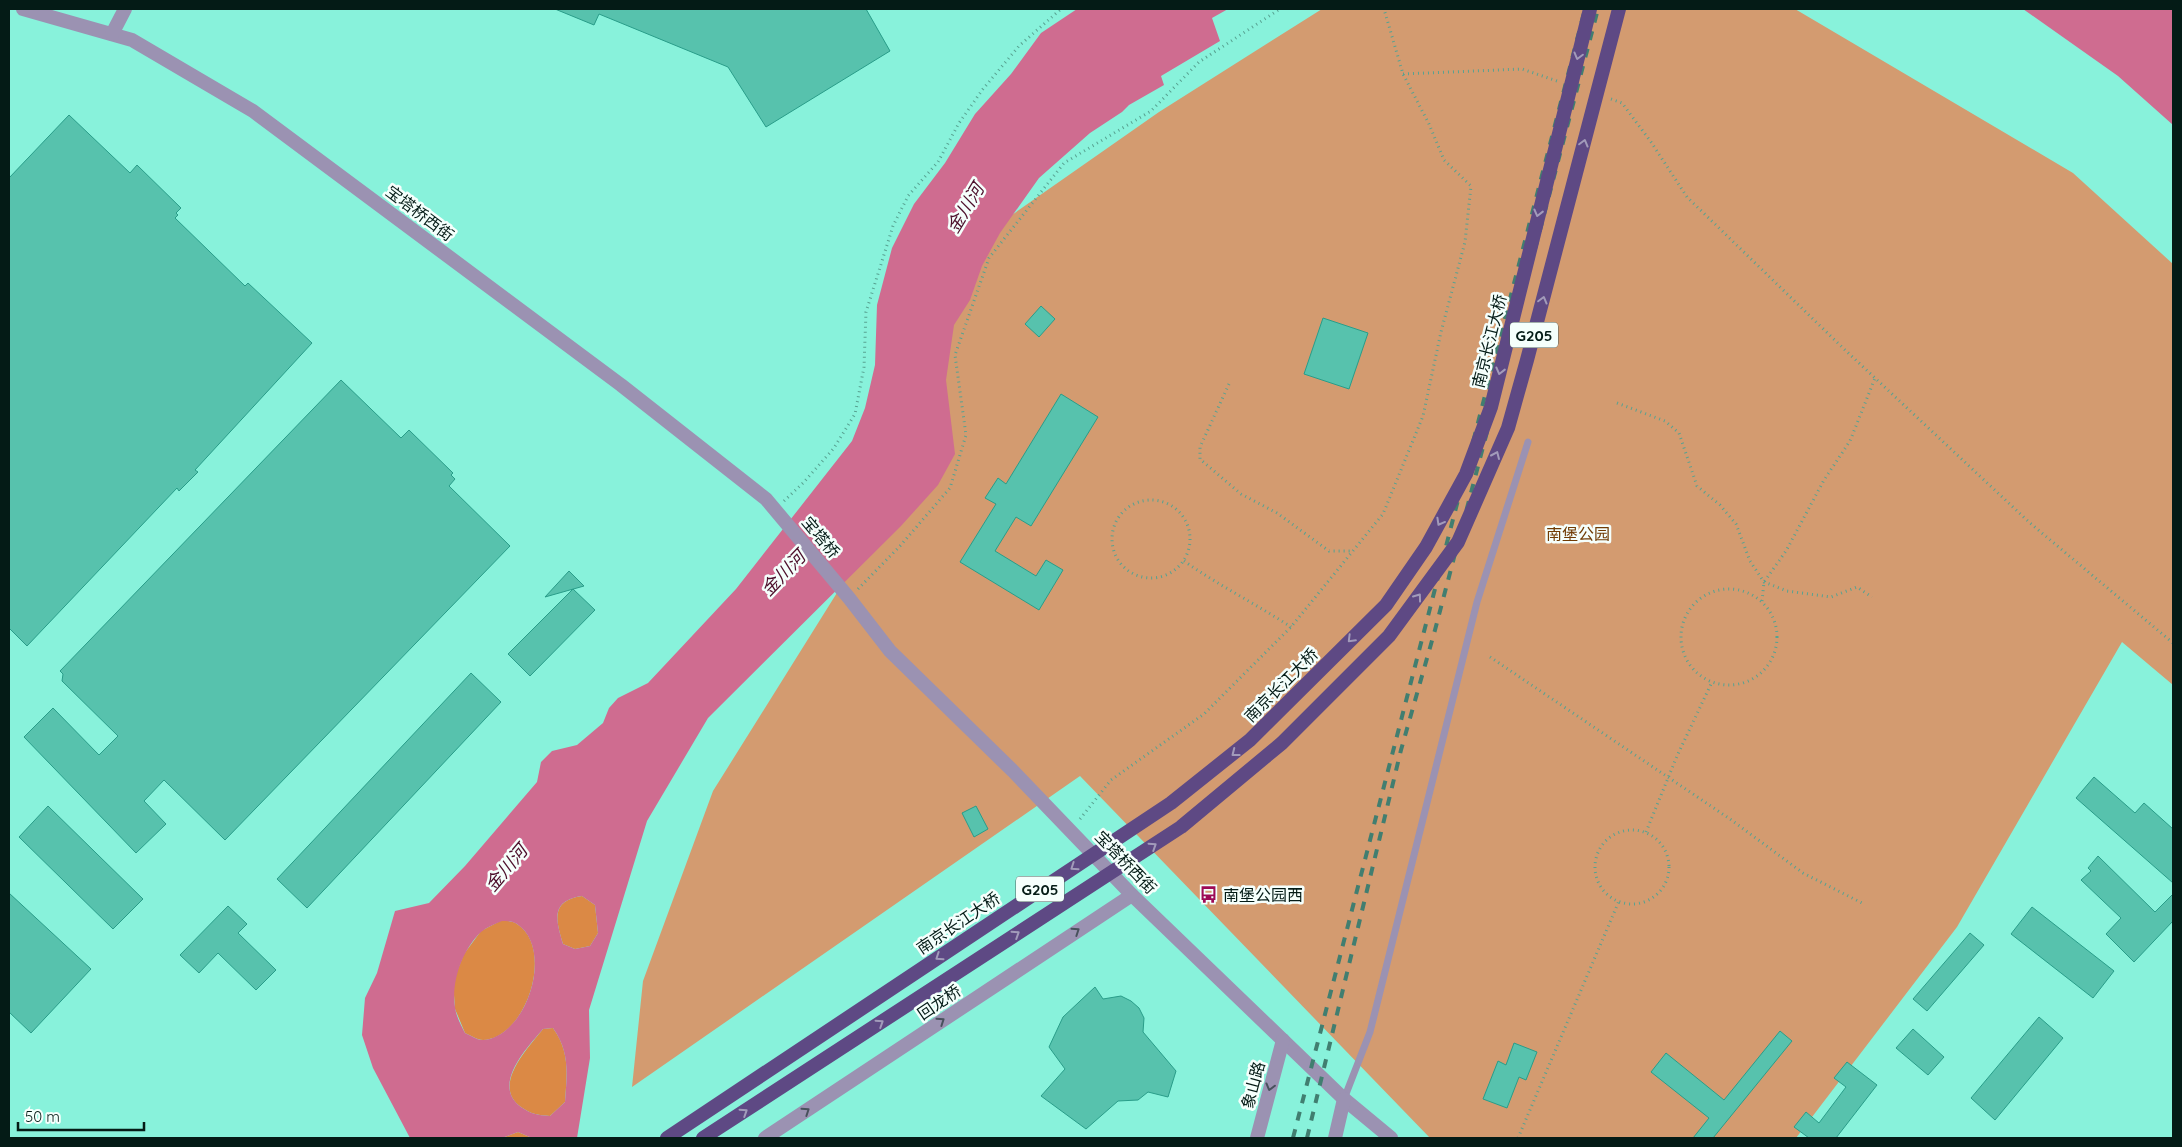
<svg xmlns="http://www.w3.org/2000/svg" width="2182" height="1147" viewBox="0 0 2182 1147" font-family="Quicksand,'Noto Sans SC',sans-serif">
<rect width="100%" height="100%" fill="#88f2db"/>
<!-- green -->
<path fill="#d39b70" d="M1322 9H1795L2073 173 2173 264V685L2122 642 1957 927 1796 1138H1430L1080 776 632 1087 643 981 713 791 870 540 979 238 1159 112Z"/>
<!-- forest -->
<g fill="#db8945">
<path d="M582 896 595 905 598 933 590 946 575 949 563 944C556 920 550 901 582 896Z"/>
<path d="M502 920C506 921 513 921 517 924 555 948 527 1038 483 1040 477 1040 470 1035 465 1033L455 1009 453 981 464 954 481 931Z"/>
<path d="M553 1028C570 1052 567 1073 565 1102L550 1116C537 1115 531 1114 521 1107 491 1086 528 1048 543 1029Z"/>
<path d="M518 1132 532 1138H502Z"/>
</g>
<!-- water -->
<g fill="#cf6c90" fill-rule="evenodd">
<path d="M1077 9H1228L1212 18 1220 41 1161 76 1164 85 1129 105 1122 112 1090 133 1039 178 1000 233 982 266 970 300 954 325 946 380 955 454 938 485 901 526 708 718 647 821 589 1010 590 1058 577 1138H532L518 1132 502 1138H410L373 1068 362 1035 365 998 377 973 395 911 429 903 465 866 537 782 541 762 552 751 577 745 603 723 609 708 618 698 648 683 736 589 852 441 865 408 875 365 877 305 892 248 914 204 945 163 975 114 1011 74 1041 33ZM582 896 595 905 598 933 590 946 575 949 563 944C556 920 550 901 582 896ZM502 921C506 921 513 921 517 924 555 949 527 1038 482 1040 477 1040 470 1035 465 1033 461 1025 456 1016 455 1007 451 982 462 950 481 932 487 927 495 924 502 921ZM553 1028C570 1052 567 1074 565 1102L550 1116C537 1115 531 1114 521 1107 491 1085 527 1048 543 1029Z"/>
<path d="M2023 9H2173V125L2118 76Z"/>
</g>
<!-- building -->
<g fill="#57c2ad" stroke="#299d89">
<path d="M555 9H866L890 51 766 127 728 67 599 14 594 25Z"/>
<path d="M69 115 130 173 137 165 181 208 176 213 178 215 175 218 245 286 248 283 312 343 195 470 198 472 179 491 177 488 27 646 9 628V178Z"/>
<path d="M1041 306 1055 319 1039 337 1025 324Z"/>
<path d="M1323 318 1368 333 1349 389 1304 374Z"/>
<path d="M341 380 401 438 409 430 453 473 451 475 455 479 449 486 510 546 225 840 164 780 144 801 166 824 136 853 24 737 53 708 99 755 118 736 62 681 63 674 60 671Z"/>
<path d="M1061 394 1098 417 1031 526 1016 517 995 551 1036 576 1046 560 1063 570 1039 610 960 562 996 504 985 498 998 478 1006 484Z"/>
<path d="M569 571 584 586 545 597Z"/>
<path d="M573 589 595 610 530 676 508 654Z"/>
<path d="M471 673 501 702 307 908 277 879Z"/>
<path d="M2094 777 2135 813 2144 803 2173 829V883L2076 798Z"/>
<path d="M48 806 143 899 113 929 19 837Z"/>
<path d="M976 806 988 829 974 837 962 813Z"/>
<path d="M2098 856 2155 912 2173 894V921L2134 962 2106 934 2121 918 2081 880 2091 871 2088 868Z"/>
<path d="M9 893 91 969 31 1033 9 1012Z"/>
<path d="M228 906 247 924 238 933 276 970 256 990 218 953 199 973 180 955Z"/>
<path d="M2032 907 2114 971 2093 998 2011 934Z"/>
<path d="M1970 933 1984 945 1927 1011 1913 999Z"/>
<path d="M1095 987 1103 999 1121 996 1131 1001 1139 1008 1144 1018 1143 1032 1176 1071 1168 1097 1148 1092 1138 1100 1118 1101 1086 1129 1041 1096 1065 1069 1049 1047 1063 1017Z"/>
<path d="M2039 1017 2063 1038 1995 1120 1971 1098Z"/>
<path d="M1913 1029 1944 1057 1928 1075 1896 1048Z"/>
<path d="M1780 1031 1792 1041 1713 1138H1693L1709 1118 1651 1072 1666 1053 1724 1100Z"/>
<path d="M1514 1043 1537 1052 1526 1080 1519 1077 1507 1108 1483 1099 1498 1061 1506 1065Z"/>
<path d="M1847 1062 1877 1085 1836 1138H1809L1794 1127 1806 1112 1819 1123 1846 1087 1834 1078Z"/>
</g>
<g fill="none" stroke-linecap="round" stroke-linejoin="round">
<!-- path -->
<g stroke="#57a291" stroke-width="3" stroke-dasharray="1 4" stroke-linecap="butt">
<path d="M1403 74 1522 69 1557 81"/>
<path d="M1611 99 1622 103 1651 142 1687 197 1844 349 2030 523 2173 643"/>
<path d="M1229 384 1200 447V459L1241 494 1277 513 1329 551H1353"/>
<path d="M1617 403 1665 421 1679 433 1697 486 1720 505 1736 524 1750 561 1764 582 1787 591 1831 597 1857 587 1872 597"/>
<circle cx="1151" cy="539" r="39"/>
<path d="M784 501 803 483 834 448 855 414 864 367 866 312 893 226 908 196 938 162 959 123 983 89 1019 46 1061 9"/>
<path d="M1184 561C1218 585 1256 604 1291 627"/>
<circle cx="1729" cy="637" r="48"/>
<path d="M858 589 900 546 950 488 966 435 955 355 989 258 1064 163 1151 111 1199 62 1280 9"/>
<path d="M1762 601 1764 582 1786 551 1824 480 1850 441 1875 378"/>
<path d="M1490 657 1730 819 1803 873 1862 903"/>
<path d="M1080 819 1111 780 1204 714 1291 627 1383 514 1423 416 1441 332 1465 242 1471 186 1444 160 1429 124 1403 74 1384 9"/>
<circle cx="1632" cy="867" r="37"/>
<path d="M1646 832 1677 756 1712 682"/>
<path d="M1518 1138 1619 901"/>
</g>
<!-- service -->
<path stroke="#9b92b2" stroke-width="7" d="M1344 1099 1370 1032 1477 602 1528 442"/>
<!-- minor -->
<g stroke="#9b92b2" stroke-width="14">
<path d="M23 9 132 40 253 111 621 385 766 499 849 598 890 651 1013 771 1132 895 1344 1099 1391 1138"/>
<path d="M765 1138 1132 895"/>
</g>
<!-- tertiary -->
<g stroke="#9b92b2" stroke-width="14">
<path d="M112 34 125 9"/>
<path d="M1257 1138 1283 1040"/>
<path d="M1335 1138 1344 1099"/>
</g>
<!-- rail -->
<g stroke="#417e70" stroke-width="4" stroke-dasharray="9 9" stroke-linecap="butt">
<path d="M1293 1138 1585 9"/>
<path d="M1307 1138 1401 750 1435 630 1598 9"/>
</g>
<!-- trunk-bridge -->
<g stroke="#5e4984" stroke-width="14">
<path d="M667 1138 1171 803 1250 740 1386 605 1426 547 1466 474 1491 407 1590 9"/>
<path d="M703 1138 1181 827 1282 743 1389 636 1458 542 1508 428 1527 360 1619 9"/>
</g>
</g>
<!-- one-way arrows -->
<defs><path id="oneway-chevron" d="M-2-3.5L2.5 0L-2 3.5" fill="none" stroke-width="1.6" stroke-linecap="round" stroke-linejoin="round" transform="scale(1.25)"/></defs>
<g stroke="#a29bba">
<use href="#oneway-chevron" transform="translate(1578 56) rotate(105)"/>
<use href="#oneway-chevron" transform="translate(1584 143) rotate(-75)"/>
<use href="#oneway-chevron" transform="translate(1538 213) rotate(104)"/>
<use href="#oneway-chevron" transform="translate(1543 300) rotate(-75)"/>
<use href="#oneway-chevron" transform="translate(1500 371) rotate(104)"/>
<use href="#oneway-chevron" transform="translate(1496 455) rotate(-66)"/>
<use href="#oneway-chevron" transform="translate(1440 522) rotate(119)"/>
<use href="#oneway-chevron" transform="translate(1418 597) rotate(-54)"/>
<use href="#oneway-chevron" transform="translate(1351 639) rotate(135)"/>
<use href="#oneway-chevron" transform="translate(1235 753) rotate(142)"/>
<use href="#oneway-chevron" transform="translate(1153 846) rotate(-33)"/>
<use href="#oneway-chevron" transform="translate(1074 867) rotate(146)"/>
<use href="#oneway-chevron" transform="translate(1016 934) rotate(-33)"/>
<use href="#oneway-chevron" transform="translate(939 957) rotate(146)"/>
<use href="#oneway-chevron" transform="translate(880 1023) rotate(-33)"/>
<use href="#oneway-chevron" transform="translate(744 1112) rotate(-33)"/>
</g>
<g stroke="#48515c">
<use href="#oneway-chevron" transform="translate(1076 931) rotate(-34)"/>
<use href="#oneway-chevron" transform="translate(941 1021) rotate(-34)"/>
<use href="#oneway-chevron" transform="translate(1270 1087) rotate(105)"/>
<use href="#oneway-chevron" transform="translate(806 1111) rotate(-34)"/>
</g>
<!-- icons -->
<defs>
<symbol id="bus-bare" viewBox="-9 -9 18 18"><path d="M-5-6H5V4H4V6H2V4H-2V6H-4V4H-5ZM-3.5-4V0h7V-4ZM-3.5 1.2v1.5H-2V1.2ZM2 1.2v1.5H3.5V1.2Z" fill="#9d0a56" stroke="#f5fffc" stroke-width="2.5" paint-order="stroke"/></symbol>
</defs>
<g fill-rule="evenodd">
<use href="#bus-bare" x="1196" y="882" width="25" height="25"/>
</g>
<g text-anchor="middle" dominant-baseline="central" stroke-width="5" stroke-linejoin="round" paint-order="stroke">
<!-- shield labels -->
<g fill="#f5fffc" stroke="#4c5f5b" stroke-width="1">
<rect x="1510" y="322.5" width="48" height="25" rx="4"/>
<rect x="1016" y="876.5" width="48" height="25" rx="4"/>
</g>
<g font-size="15" font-weight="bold" fill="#041b16">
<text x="1534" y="335">G205</text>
<text x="1040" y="889">G205</text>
</g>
<!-- street labels -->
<g font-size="16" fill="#041b16" stroke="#f5fffc">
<text transform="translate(420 213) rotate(37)">宝塔桥西街</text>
<text transform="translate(1489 341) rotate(-76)">南京长江大桥</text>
<text transform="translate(821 537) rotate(50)">宝塔桥</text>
<text transform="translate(1281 685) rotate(-45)">南京长江大桥</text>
<text transform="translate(1126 862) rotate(46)">宝塔桥西街</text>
<text transform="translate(958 923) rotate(-34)">南京长江大桥</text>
<text transform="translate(939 1002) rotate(-34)">回龙桥</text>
<text transform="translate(1253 1085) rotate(-75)">象山路</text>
</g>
<!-- park labels -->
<g font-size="16" fill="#703b04" stroke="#f5fffc">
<text x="1578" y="534">南堡公园</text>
</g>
<!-- poi labels -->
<g font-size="16" fill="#041b16" stroke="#f5fffc" text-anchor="start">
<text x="1223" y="895">南堡公园西</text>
</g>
<!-- water labels -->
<g font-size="18" font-style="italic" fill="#4d0f2b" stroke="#f5fffc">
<text transform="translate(965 208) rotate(-59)">金川河</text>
<text transform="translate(783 573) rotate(-46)">金川河</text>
<text transform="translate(506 868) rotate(-50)">金川河</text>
</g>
</g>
<!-- border -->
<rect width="2182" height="1147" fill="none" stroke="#041b16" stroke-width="20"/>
<!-- scale -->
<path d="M18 1122v8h126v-8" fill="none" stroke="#041b16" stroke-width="2.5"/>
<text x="25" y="1122" font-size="15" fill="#041b16" stroke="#f5fffc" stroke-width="4" paint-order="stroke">50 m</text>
</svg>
